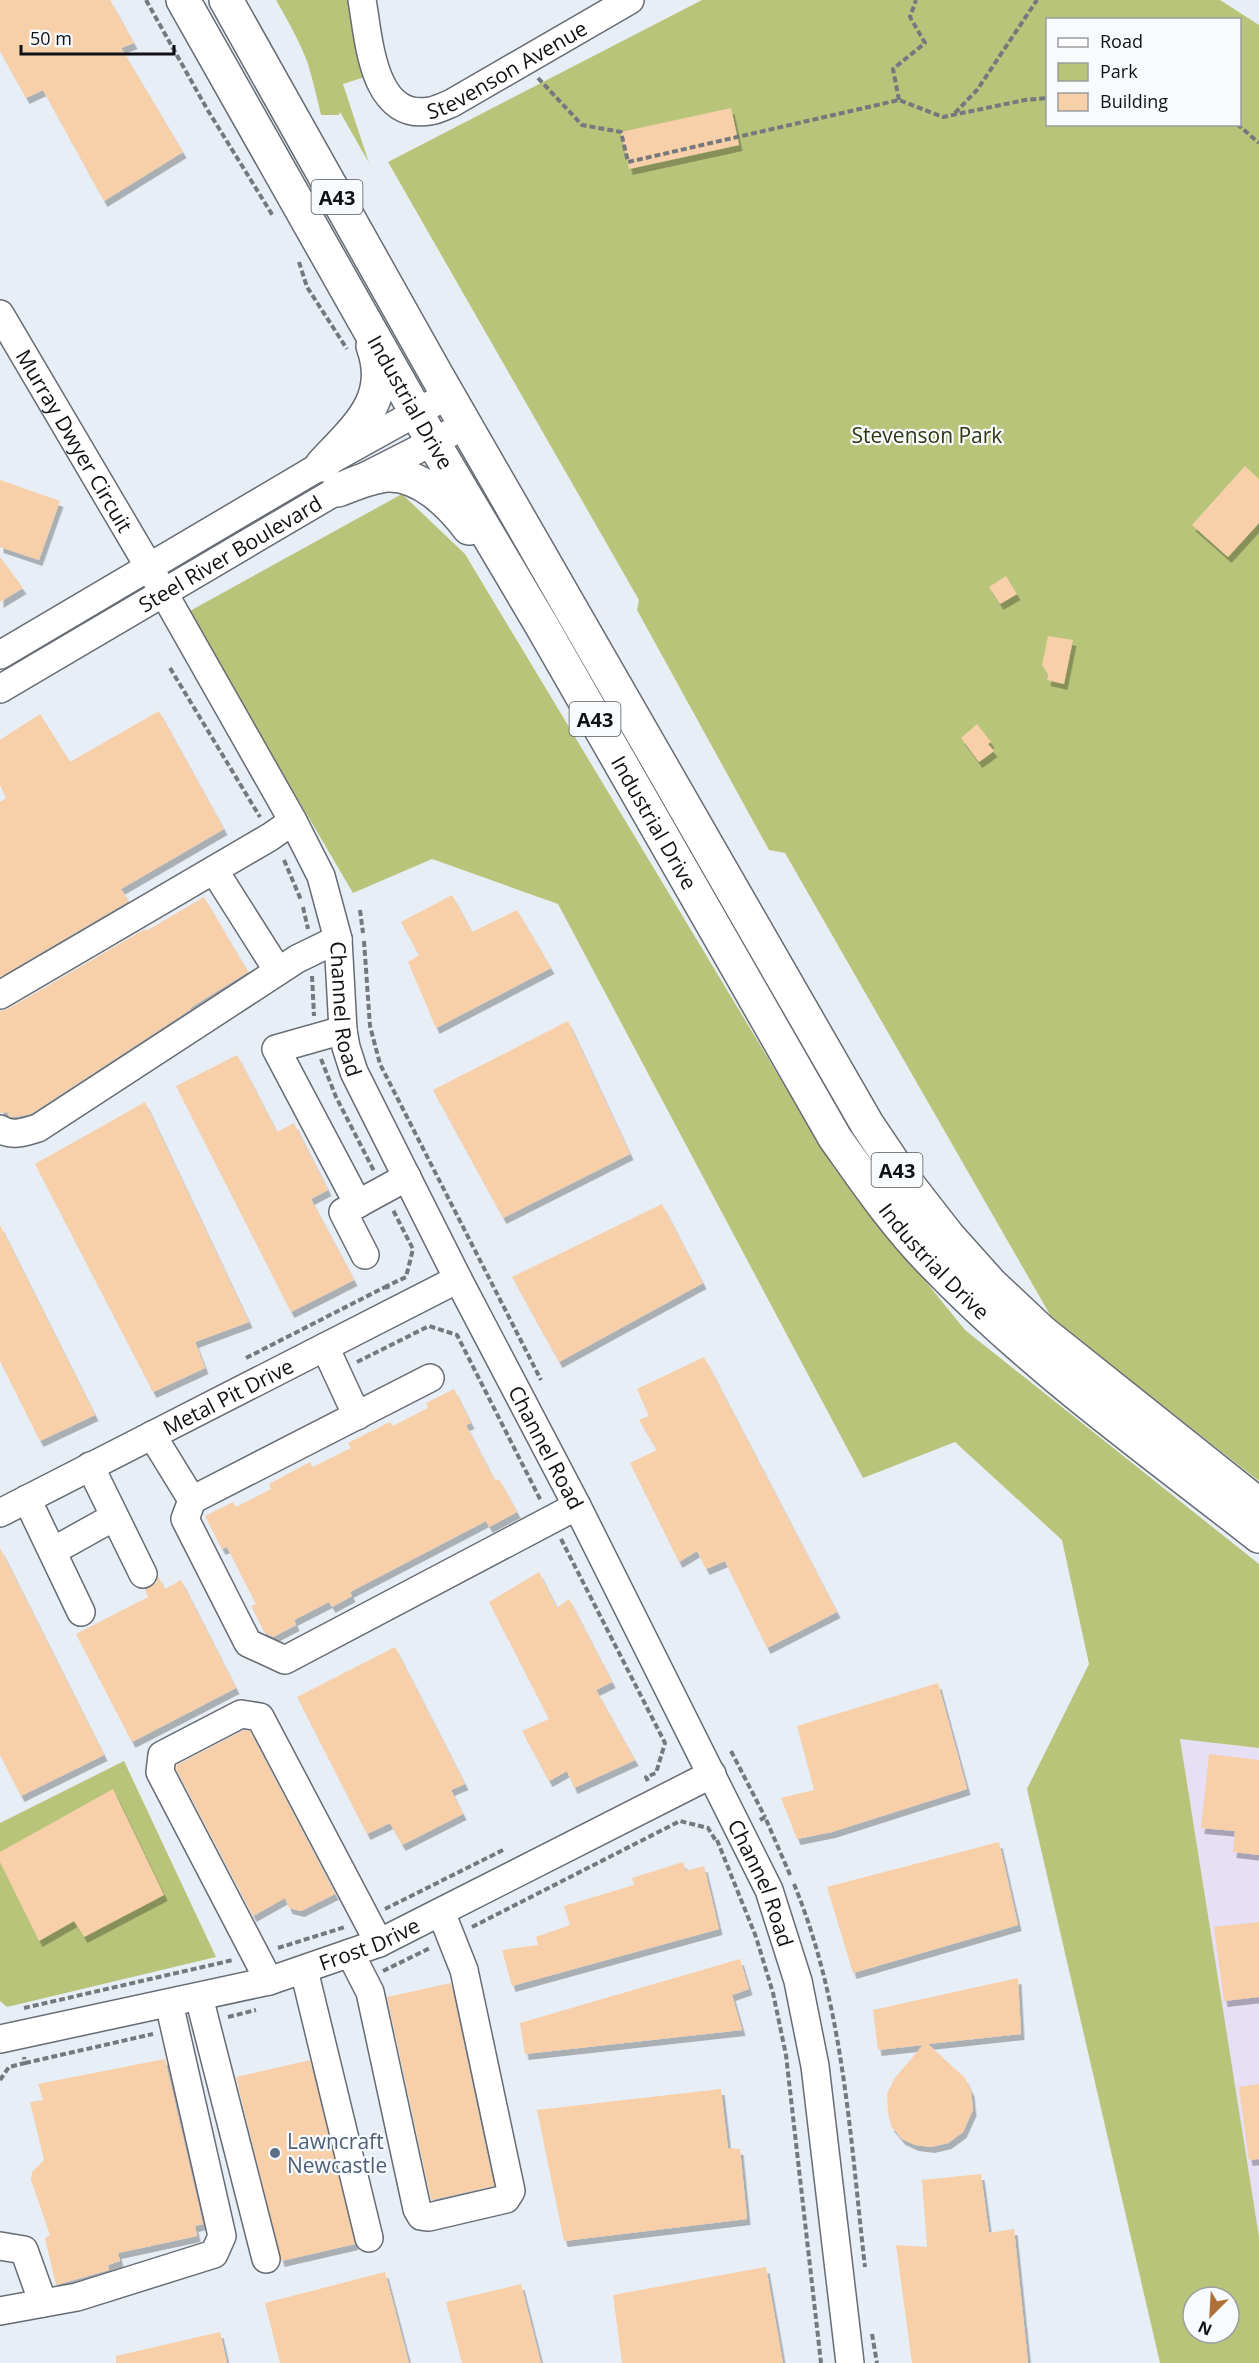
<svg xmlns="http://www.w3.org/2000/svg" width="1259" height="2363" viewBox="0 0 1259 2363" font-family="'Open Sans',sans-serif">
<defs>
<filter id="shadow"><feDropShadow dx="3.5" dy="6" stdDeviation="0" flood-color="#0004"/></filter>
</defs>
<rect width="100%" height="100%" fill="#e8eef6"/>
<!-- commercial -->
<path fill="#e7dff4" d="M1180 1739 1259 1748V2243Z"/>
<!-- green -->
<g fill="#b8c479" fill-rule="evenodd">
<path d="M276 0H371L374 74 343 84 369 163 340 112 339 115H321C317 98 313 81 308 64 300 42 288 21 276 0Z"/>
<path d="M702 0H1220L1259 25V1481L1053 1320 785 853 769 850 637 610 639 600 388 162ZM1048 20H1240V124H1048Z"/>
<path d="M402 494 465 554 834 1168 965 1330 1259 1564V1748L1180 1739 1259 2237V2363H1160L1027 1789 1089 1664 1062 1540 955 1442 863 1478 558 904 432 859 353 893 188 612ZM1193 2297H1229V2333H1193Z"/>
<path d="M124 1761 216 1957 7 2007 0 2001V1823Z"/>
</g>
<!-- building -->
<g fill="#f7cfa9" filter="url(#shadow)">
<path d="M0 0H110L134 43 121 48 183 152 104 201 43 90 26 98 0 51Z"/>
<path d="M731 108 739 145 629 169 621 132Z"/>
<path d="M1245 466 1259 479V523L1228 557 1192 525Z"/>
<path d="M0 480 60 501 39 560 0 547Z"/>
<path d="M0 557 23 588 0 602Z"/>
<path d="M1006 576 1017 594 1000 604 989 587Z"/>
<path d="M1048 636 1073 640 1064 684 1047 680 1048 675 1042 665Z"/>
<path d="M159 711 224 829 121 889 129 901 0 977V802L6 798 0 785V740L40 714 70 762Z"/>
<path d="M977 724 991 742 988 744 994 751 979 762 961 738Z"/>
<path d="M452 895 472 932 517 910 551 968 436 1028 408 962 419 955 401 922Z"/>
<path d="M204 897 248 972 190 1008 191 1009 31 1114 14 1117H10L7 1112 0 1113V1011L8 1009 145 929 146 931Z"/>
<path d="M568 1021 630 1154 503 1218 433 1090Z"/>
<path d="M237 1055 277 1132 294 1123 328 1190 311 1199 354 1280 291 1312 176 1086Z"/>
<path d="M145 1102 249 1322 195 1342 205 1368 153 1392 35 1164Z"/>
<path d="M662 1204 703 1283 559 1362 512 1277Z"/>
<path d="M0 1225 95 1415 40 1441 0 1361Z"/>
<path d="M704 1357 837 1612 767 1648 725 1561 706 1569 697 1551 679 1562 630 1463 657 1450 639 1420 649 1416 637 1389Z"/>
<path d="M454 1389 471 1423 466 1425 495 1481 499 1479 517 1512 489 1527 486 1521 350 1592 352 1596 332 1607 329 1602 294 1620 296 1625 273 1637 265 1633 251 1606 256 1604 227 1547 222 1549 205 1516 233 1502 236 1507 271 1489 269 1484 310 1462 313 1467 351 1448 348 1443 390 1422 393 1426 428 1408 426 1403Z"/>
<path d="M0 1548 104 1755 21 1796 0 1755Z"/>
<path d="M539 1572 557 1608 569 1599 612 1682 596 1690 635 1760 574 1788 567 1771 549 1781 522 1731 549 1719 489 1602Z"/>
<path d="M158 1576 165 1589 181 1580 236 1688 132 1742 76 1634 148 1597 145 1589 156 1583Z"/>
<path d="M395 1647 465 1784 451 1790 463 1814 402 1845 390 1823 367 1834 297 1697Z"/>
<path d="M938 1683 967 1789 832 1832 797 1839 781 1798 814 1790 797 1726Z"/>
<path d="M244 1730 250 1731 335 1894 301 1911 289 1908 285 1898 253 1916 176 1769 177 1765Z"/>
<path d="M1209 1754 1259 1760V1855L1233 1852 1235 1831 1201 1828Z"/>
<path d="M113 1789 164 1895 84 1937 74 1921 39 1941 0 1862V1852Z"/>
<path d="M999 1842 1018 1925 853 1973 827 1887Z"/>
<path d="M683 1862 686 1871 704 1866 719 1929 512 1986 502 1950 538 1945 536 1937 570 1925 564 1906 634 1885 632 1878Z"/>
<path d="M1259 1922V1997L1224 2001 1214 1927Z"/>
<path d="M740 1959 749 1989 732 1995 742 2030 525 2054 520 2023Z"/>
<path d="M1018 1978 1021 2034 928 2044 965 2078 971 2091 973 2110 963 2132 948 2143 931 2147 915 2145 902 2139 891 2126 888 2112 887 2094 894 2079 923 2045 878 2050 873 2010Z"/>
<path d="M451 1983 494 2186 431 2200 387 1997Z"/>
<path d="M165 2059 203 2224 195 2226 197 2236 118 2253 120 2261 108 2265 109 2270 56 2285 45 2238 50 2235 31 2180 32 2172 44 2160 30 2102 43 2100 38 2084Z"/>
<path d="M310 2060 355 2244 281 2261 236 2077Z"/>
<path d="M1259 2084V2159L1249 2160 1239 2087Z"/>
<path d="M721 2089 728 2148 740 2149 747 2219 564 2241 537 2110Z"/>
<path d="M981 2174 989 2233 1014 2229 1028 2363H912L896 2245 927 2247 922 2180Z"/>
<path d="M766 2267 783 2363H622L613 2295Z"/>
<path d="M385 2272 409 2363H280L265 2303Z"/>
<path d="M521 2284 541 2363H462L446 2302Z"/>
<path d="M220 2332 227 2363H116V2356Z"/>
</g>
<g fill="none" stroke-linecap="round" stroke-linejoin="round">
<defs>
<g id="minor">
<path id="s1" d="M362 0C369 38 372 121 430 111 437 110 445 106 452 103L630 0"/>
<path id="s2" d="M0 314 149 567 293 821 321 876 338 939 343 1030 346 1047 354 1072 458 1279 577 1506 769 1890 798 1981 815 2066 850 2363"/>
<path d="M0 655 322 465 448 395"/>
<path id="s3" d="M0 689 338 490 466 425"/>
<path d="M214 870 278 971"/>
<path d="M0 995 270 837 293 821"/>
<path d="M343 1030 276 1049 358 1204"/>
<path d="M0 1129C11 1137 25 1132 38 1128L297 959 338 939"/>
<path d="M365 1255 343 1212 407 1177"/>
<path d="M325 1347 357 1416"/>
<path d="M152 1435 192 1500 430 1378"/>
<path d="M90 1466 143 1574"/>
<path d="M27 1499 81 1612"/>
<path d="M192 1500 185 1519 248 1643 285 1660 577 1506"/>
<path id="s4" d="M0 1513 458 1279"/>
<path d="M53 1551 114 1517"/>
<path d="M350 1953 370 1992 417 2209 421 2216 429 2217 506 2199 511 2191 464 1970 441 1912"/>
<path d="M304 1970 369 2238"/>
<path d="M269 1981 160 1772 162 1755 241 1714 260 1717 379 1943"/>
<path d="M199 1997 266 2259"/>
<path id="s5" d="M0 2039 269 1981 379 1943 712 1774"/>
<path d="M0 2246 24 2250 43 2303"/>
<path d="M0 2311 77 2297 214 2254 222 2236 169 2003"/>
</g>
<g id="highway">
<path id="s6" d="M183 0 433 442 542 626 835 1138C865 1180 894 1223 930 1260 1029 1364 1147 1448 1259 1536"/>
<path d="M226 0 436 374 867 1124 906 1182 948 1236 991 1284 1042 1332 1259 1505"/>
<path d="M322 465C355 429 393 400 373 346"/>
<path d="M338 490C354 484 371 476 388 475 421 474 451 504 469 528"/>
</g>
</defs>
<!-- minor casing -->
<use href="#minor" stroke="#666c73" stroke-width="30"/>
<!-- highway casing -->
<use href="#highway" stroke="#666c73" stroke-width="36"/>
<!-- path -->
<g stroke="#75797e" stroke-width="4" stroke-dasharray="6 3" stroke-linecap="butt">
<path d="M146 0 207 109 273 216"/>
<path d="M538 78 582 125 621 132 628 162 899 100 943 117 1025 100 1048 98"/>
<path d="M899 100 893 69 925 43 910 17 916 0"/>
<path d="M955 113 977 90 1037 0"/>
<path d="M1237 124 1259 143"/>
<path d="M299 262 307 287 347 349"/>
<path d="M170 668 260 817"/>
<path d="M284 860 301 900"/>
<path d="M303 907 308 929"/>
<path d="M360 910 363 933"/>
<path d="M364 941 370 1026 380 1064 541 1380"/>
<path d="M312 976 314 1016"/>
<path d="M321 1059 336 1097 374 1171"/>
<path d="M388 1289 387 1286 406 1277 413 1249 393 1210"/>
<path d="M246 1358 387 1286"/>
<path d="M357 1362 429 1326 457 1335 541 1501"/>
<path d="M561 1539 665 1743 656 1773 646 1777 648 1781"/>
<path d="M731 1751 765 1817"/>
<path d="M760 1820 765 1817 791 1877"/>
<path d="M717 1840 756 1937 773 1993 786 2055 821 2363"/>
<path d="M794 1884C844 2006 850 2137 865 2267"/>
<path d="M385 1909 505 1849"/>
<path d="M472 1927 680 1821 708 1828 716 1841"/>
<path d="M278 1948 345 1927"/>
<path d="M383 1971 430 1948"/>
<path d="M24 2008 233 1960"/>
<path d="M228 2017 256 2010"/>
<path d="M25 2063 153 2034"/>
<path d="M0 2080 9 2067 25 2063 24 2057"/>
<path d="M872 2334 877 2363"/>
</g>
<!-- minor -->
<use href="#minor" stroke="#fff" stroke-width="27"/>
<!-- highway -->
<use href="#highway" stroke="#fff" stroke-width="33"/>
</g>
<!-- markers -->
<circle fill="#5c6f8a" stroke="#f8fbfe" stroke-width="2" cx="275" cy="2153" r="6"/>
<g text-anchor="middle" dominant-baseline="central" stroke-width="4.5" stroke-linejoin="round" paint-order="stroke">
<!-- shield labels -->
<g fill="#f8fbfe" stroke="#55575a" stroke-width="1.5">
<rect x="311.5" y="180" width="51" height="34" rx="4.5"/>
<rect x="569.5" y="702" width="51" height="34" rx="4.5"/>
<rect x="871.5" y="1153" width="51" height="34" rx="4.5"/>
</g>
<g font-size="20" font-weight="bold" fill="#0f1114">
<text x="337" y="197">A43</text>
<text x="595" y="719">A43</text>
<text x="897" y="1170">A43</text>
</g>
<!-- street labels -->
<g font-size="21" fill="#0f1114" stroke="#f8fbfe">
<text stroke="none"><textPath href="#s1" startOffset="234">Stevenson Avenue</textPath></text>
<text stroke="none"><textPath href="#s6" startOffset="462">Industrial Drive</textPath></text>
<text stroke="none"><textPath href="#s2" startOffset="147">Murray Dwyer Circuit</textPath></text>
<text stroke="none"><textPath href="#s3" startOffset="267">Steel River Boulevard</textPath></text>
<text stroke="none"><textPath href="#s6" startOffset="948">Industrial Drive</textPath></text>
<text stroke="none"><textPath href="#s2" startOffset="783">Channel Road</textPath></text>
<text stroke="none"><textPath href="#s6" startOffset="1470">Industrial Drive</textPath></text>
<text stroke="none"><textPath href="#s4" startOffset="256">Metal Pit Drive</textPath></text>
<text stroke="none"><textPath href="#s2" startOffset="1269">Channel Road</textPath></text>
<text stroke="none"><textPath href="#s2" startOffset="1755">Channel Road</textPath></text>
<text stroke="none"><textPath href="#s5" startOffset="382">Frost Drive</textPath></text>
</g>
<!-- park labels -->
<g font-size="21" fill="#303510" stroke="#f8fbfe">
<text x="927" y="435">Stevenson Park</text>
</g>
<!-- service labels -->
<g font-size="21" fill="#4e5e75" stroke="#f8fbfe" text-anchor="start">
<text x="287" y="2141">Lawncraft<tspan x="287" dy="24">Newcastle</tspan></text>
</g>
</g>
<!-- legend -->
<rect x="1046" y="18" width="195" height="108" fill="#f8fbfe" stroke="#9b9da0" stroke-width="1.5"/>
<rect x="1058" y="38" width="30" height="9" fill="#ffffff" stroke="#9b9da0" stroke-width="1.5"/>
<text x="1100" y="48" font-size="18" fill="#0f1114">Road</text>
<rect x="1058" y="63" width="30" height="18" fill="#b8c479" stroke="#9b9da0" stroke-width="1.5"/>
<text x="1100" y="78" font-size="18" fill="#0f1114">Park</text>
<rect x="1058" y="93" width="30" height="18" fill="#f7cfa9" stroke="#9b9da0" stroke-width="1.5"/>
<text x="1100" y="108" font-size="18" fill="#0f1114">Building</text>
<!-- north arrow -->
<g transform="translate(1211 2315) rotate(204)"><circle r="28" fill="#f8fbfe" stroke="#9b9da0" stroke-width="1.5"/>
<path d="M0-4.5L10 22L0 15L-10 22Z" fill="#ae7036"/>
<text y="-9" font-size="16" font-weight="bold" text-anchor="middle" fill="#0f1114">N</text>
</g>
<!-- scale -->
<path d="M21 45v9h153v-9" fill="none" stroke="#0f1114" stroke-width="3"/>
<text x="30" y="45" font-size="18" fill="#0f1114" stroke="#f8fbfe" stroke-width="4.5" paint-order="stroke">50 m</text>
</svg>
